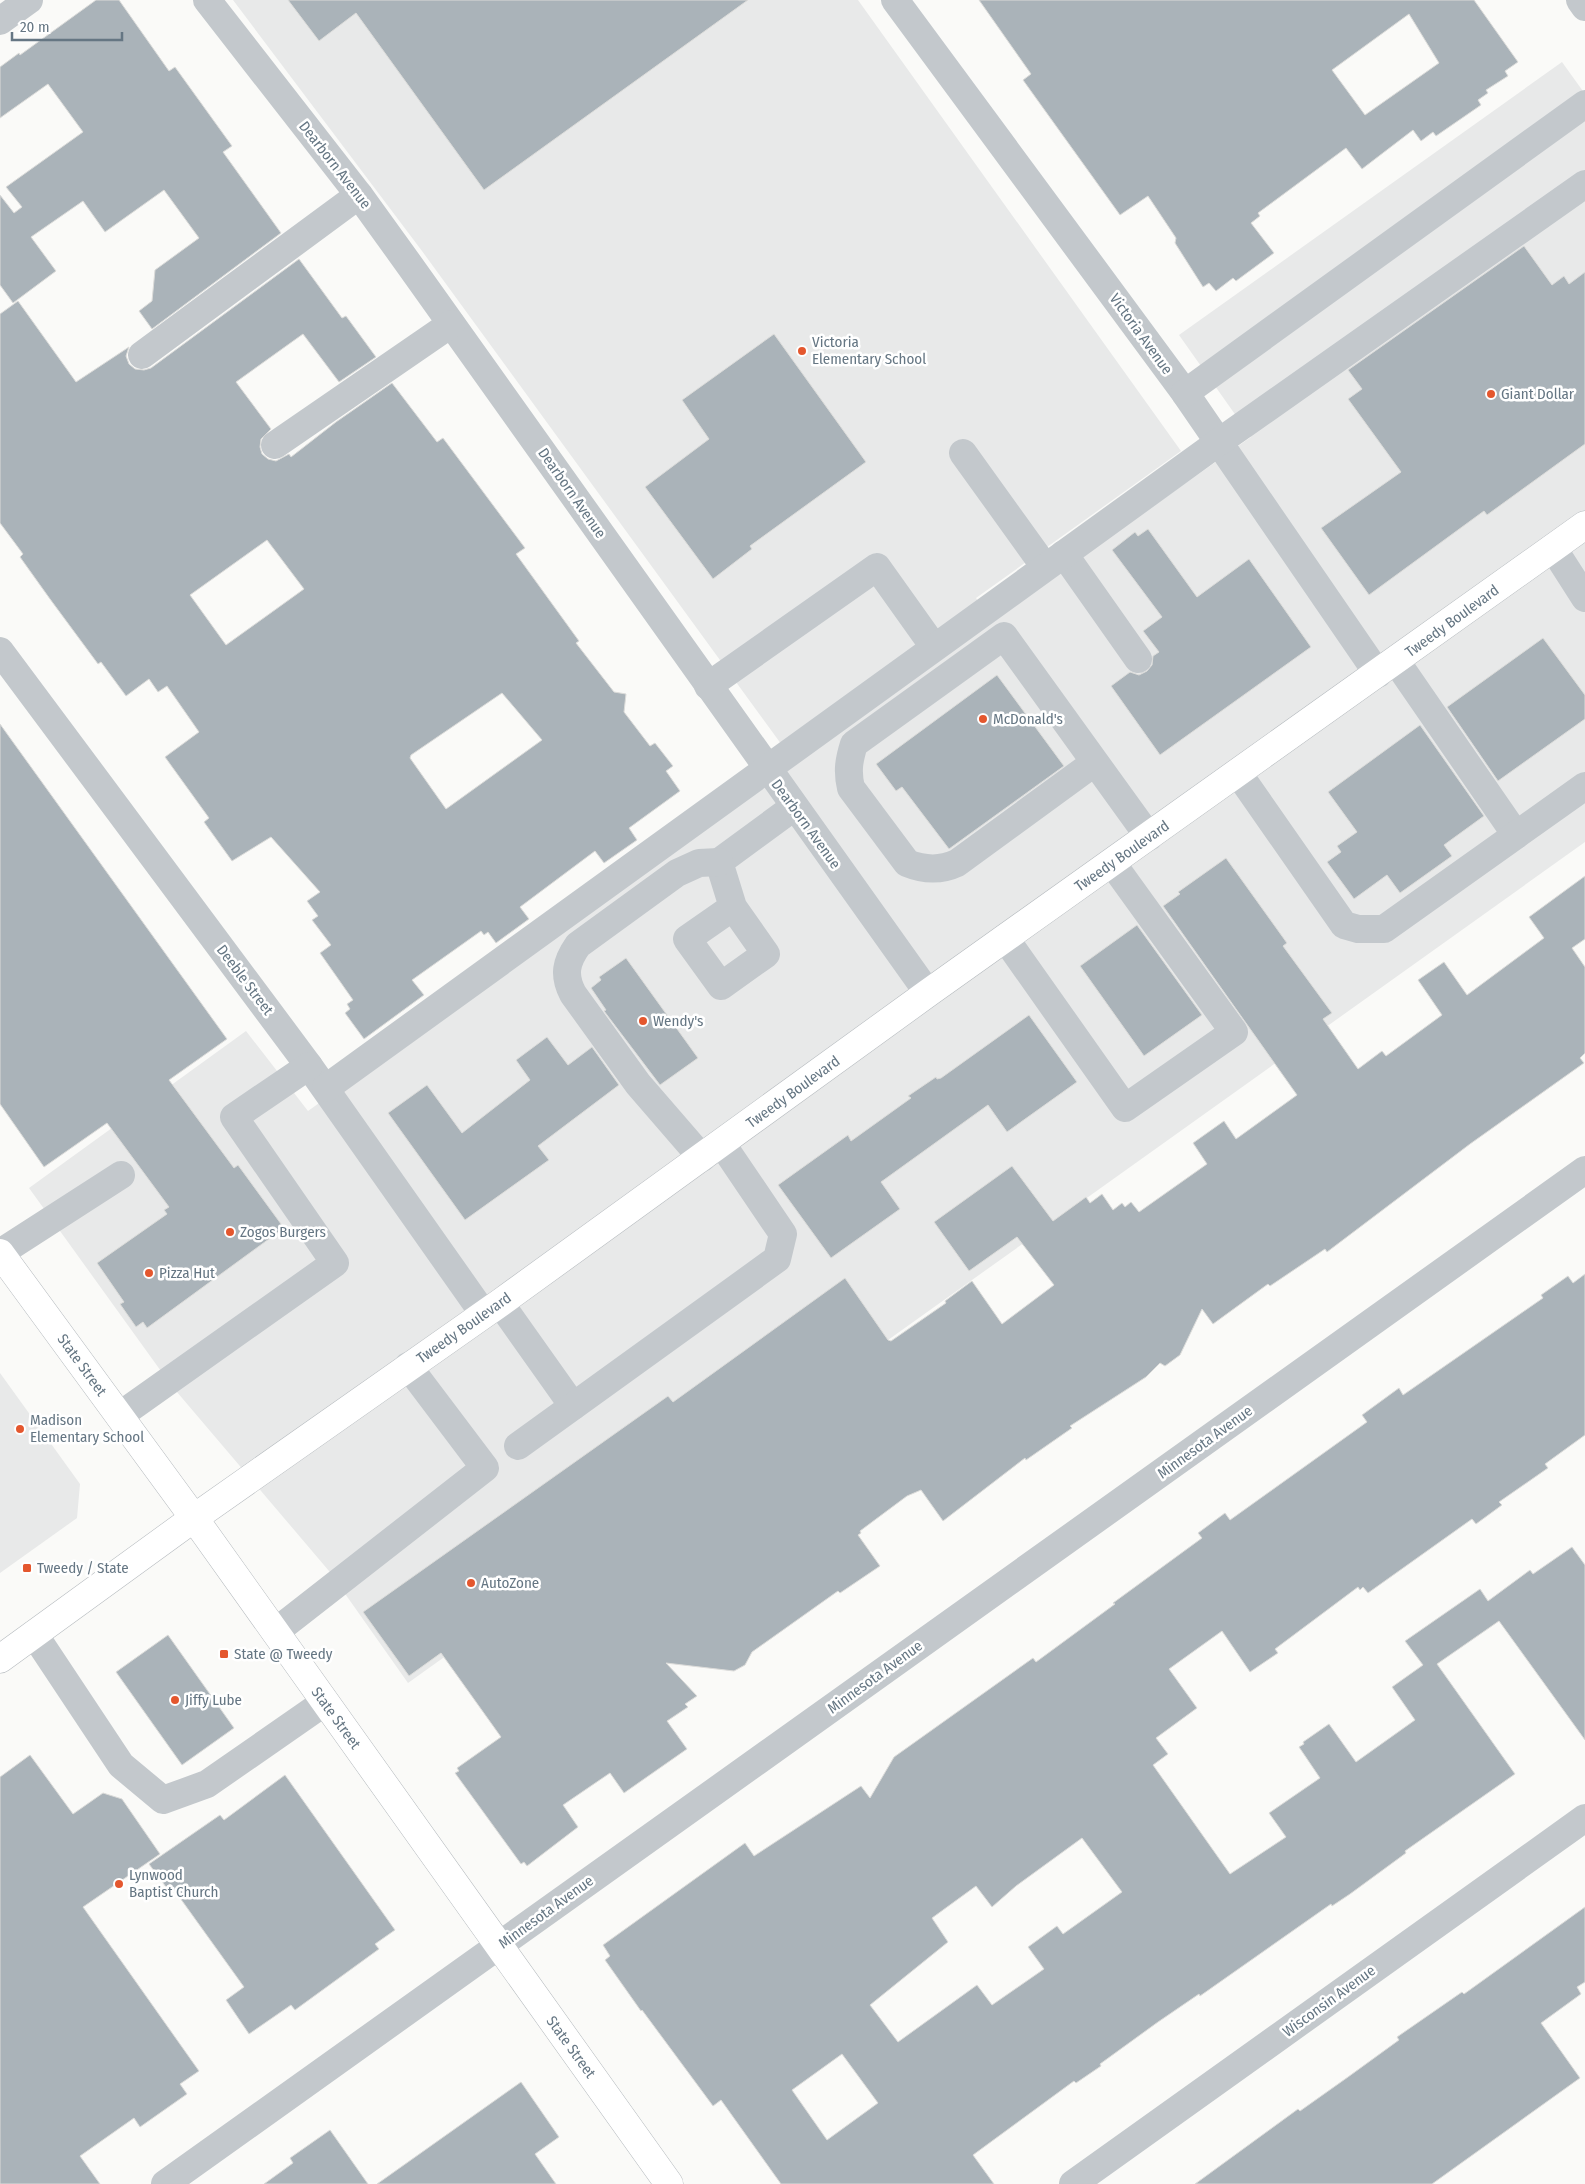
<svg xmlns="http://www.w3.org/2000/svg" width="1585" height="2184" viewBox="0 0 1585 2184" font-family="'Fira Sans Condensed',sans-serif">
<rect width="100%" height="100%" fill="#fafaf8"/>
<!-- built -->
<g fill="#e8e9e9">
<path d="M233 0H858L1181 451 976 598 992 620 1251 437 1179 335 1562 62 1585 94V842L408 1683 329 1571 171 1385 29 1188 246 1031 308 1111 795 763 422 251Z"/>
<path d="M0 1373 80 1484 77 1518 0 1573Z"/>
</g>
<!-- building -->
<g fill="#aab3b9" stroke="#dcdcda" fill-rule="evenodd">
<path d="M96 0H119L169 71 175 67 232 146 223 152 281 233 152 329 139 311 152 301 155 270 199 238 164 190 105 232 83 201 31 237 56 271 13 303 0 285V195L14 213 22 207 6 187 83 132 48 84 0 118V67L19 53 20 55Z"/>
<path d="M288 0H748L484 190 356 13 319 41Z"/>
<path d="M979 0H1474L1518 62 1505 71 1508 76 1486 90 1488 93 1478 100 1481 105 1436 136 1433 132 1421 141 1413 130 1362 169 1346 148 1258 213 1260 216 1251 223 1274 253 1236 281 1233 278 1216 291 1209 283 1203 287 1175 243 1176 238 1148 196 1120 215 1023 80 1031 74ZM1409 14 1439 63 1365 115 1332 70Z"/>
<path d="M1524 246 1552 285 1564 276 1569 284 1585 272V444L1487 515 1484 511 1369 595 1321 528 1401 472 1348 399 1362 389 1348 370Z"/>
<path d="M299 259 342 318 346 316 376 357 339 382 303 334 236 382 271 429 261 439 260 447 262 454 268 459 276 461 289 454 291 457 336 422 392 383 437 442 443 438 525 548 516 554 579 641 576 643 614 692 626 694 624 712 650 746 655 743 673 766 666 771 680 791 629 828 637 840 604 863 595 851 520 907 529 919 496 943 488 932 484 935 481 931 412 980 424 995 364 1039 345 1013 350 1009 347 1004 353 1000 320 953 331 945 312 920 318 916 307 901 320 892 271 837 232 861 204 822 209 818 165 757 199 732 167 686 158 692 149 679 126 696 101 662 98 664 50 599 20 557 23 554 0 523V314L18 301 76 382 129 347 126 356 129 364 135 369 144 370 151 368ZM267 540 304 589 226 645 190 595ZM502 693 542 740 446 809 410 758 411 755Z"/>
<path d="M774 334 866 462 750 546 752 549 713 579 645 487 709 439 682 400Z"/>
<path d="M1148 529 1197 597 1249 559 1311 647 1160 755 1111 686 1130 672 1139 675 1147 671 1152 665 1153 656 1159 652 1143 631 1162 617 1112 550 1135 532 1138 536Z"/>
<path d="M1543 638 1585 695V719L1498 781 1447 707Z"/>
<path d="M997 675 1064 766 949 849 902 787 896 791 876 764Z"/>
<path d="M0 724 227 1039 169 1080 234 1168 238 1165 284 1228 147 1328 143 1322 136 1327 120 1304 124 1302 97 1263 167 1214 164 1210 169 1207 107 1123 44 1167 0 1104Z"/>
<path d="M1420 725 1484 816 1444 845 1452 856 1400 893 1387 875 1354 899 1327 862 1341 852 1337 846 1357 832 1328 792Z"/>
<path d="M1226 858 1287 943 1283 946 1332 1013 1323 1019 1358 1069 1382 1051 1386 1056 1442 1015 1418 980 1444 962 1467 995 1544 938 1529 917 1585 876V939L1572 948 1585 967V1053L1580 1058 1584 1063 1470 1144 1327 1252 1325 1249 1270 1286 1268 1284 1213 1324 1202 1309 1180 1355 1165 1366 1160 1363 1146 1377 1070 1426 1072 1428 1026 1460 1025 1458 943 1521 921 1490 907 1496 860 1531 861 1533 858 1535 880 1566 840 1593 838 1591 752 1652 745 1665 734 1671 666 1663 697 1696 685 1704 688 1707 667 1721 687 1749 624 1793 610 1773 563 1805 578 1827 527 1866 524 1862 521 1864 455 1773 459 1771 457 1768 501 1737 441 1653 409 1676 363 1612 668 1396 673 1402 845 1278 888 1340 891 1341 946 1303 945 1301 972 1281 1002 1324 1054 1285 1017 1237 969 1271 934 1222 1012 1166 1053 1221 1086 1197 1090 1203 1102 1194 1113 1210 1122 1203 1125 1207 1131 1202 1139 1212 1207 1164 1193 1143 1224 1121 1236 1139 1297 1095 1163 906 1180 894 1178 892Z"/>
<path d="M1137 925 1202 1015 1144 1056 1080 966Z"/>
<path d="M626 958 698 1058 660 1085 604 1011 606 1010 591 988 601 980 599 977Z"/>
<path d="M1029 1015 1077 1082 1007 1132 988 1105 881 1182 900 1209 831 1258 778 1185 848 1135 851 1141 911 1098 908 1096 936 1077 937 1079 941 1078Z"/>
<path d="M547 1037 568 1065 592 1047 619 1085 538 1146 549 1160 465 1220 388 1113 427 1085 462 1133 530 1080 516 1060Z"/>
<path d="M1585 1274V1435L1545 1464 1548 1468 1499 1502 1502 1505 1476 1524 1472 1519 1368 1593 1363 1587 1360 1590 1358 1587 1275 1649 1278 1653 1250 1672 1222 1631 1169 1669 1197 1708 1156 1738 1168 1754 1153 1765 1230 1874 1286 1837 1269 1813 1320 1778 1299 1747 1304 1744 1303 1742 1329 1724 1356 1762 1415 1720 1392 1687 1423 1665 1405 1641 1480 1589 1488 1601 1530 1570 1533 1574 1572 1547 1585 1565V1740L1499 1621 1437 1664 1515 1774 1405 1851 1406 1853 1350 1894 1332 1906 1331 1904 1200 1996 1199 1994 1158 2022 1100 2064 1101 2066 1076 2083 1074 2081 973 2155 994 2184H781L721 2100 713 2106 642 2010 641 2011 605 1960 610 1956 603 1945 745 1843 754 1856 861 1786 870 1798 894 1757 1033 1658 1036 1662 1115 1604 1113 1603 1202 1538 1198 1533 1225 1513 1230 1520 1367 1422 1362 1415 1399 1388 1403 1395 1543 1298 1541 1295 1568 1276 1573 1283ZM1082 1838 1122 1892 1063 1934 1057 1926 1028 1947 1044 1969 992 2005 977 1985 898 2042 870 2005 948 1942 932 1918 976 1886 992 1907 1016 1886ZM842 2054 878 2103 827 2140 792 2090Z"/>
<path d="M168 1635 234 1728 182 1765 116 1672Z"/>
<path d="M30 1755 73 1814 103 1793 122 1799 160 1854 83 1907 199 2071 180 2084 187 2094 140 2127 134 2118 80 2156 100 2184H0V1777Z"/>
<path d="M285 1775 395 1930 375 1944 379 1949 295 2010 291 2005 249 2034 226 2000 244 1987 170 1884 166 1887 149 1864 220 1815 224 1820Z"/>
<path d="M1585 1907V1982L1577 1987 1581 1994 1541 2023 1580 2078 1432 2184H1195L1298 2109 1300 2111 1348 2077 1399 2040 1397 2037 1462 1992 1464 1994Z"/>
<path d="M521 2082 559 2137 535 2154 556 2184H377Z"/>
<path d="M330 2130 368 2184H264L293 2163 290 2158Z"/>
</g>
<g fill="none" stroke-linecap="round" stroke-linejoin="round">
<defs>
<g id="major">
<path d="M0 1253 194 1518 669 2184"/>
<path d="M0 1659 194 1518 500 1303 928 993 1585 525"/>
</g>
</defs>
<!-- major casing -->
<use href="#major" stroke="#b5babe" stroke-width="29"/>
<!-- minor -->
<g stroke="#c3c8cc" stroke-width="28">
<path d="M207 0 359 195 408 263 928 993"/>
<path d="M895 0 1185 393 1378 674"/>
<path d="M1580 0 1585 7"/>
<path d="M0 21 29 0"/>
<path d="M142 355 359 195"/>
<path d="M1185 393 1585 104"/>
<path d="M275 445 451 324"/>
<path d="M963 453 1045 567"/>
<path d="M1553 548 1585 598"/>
<path d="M1064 554 1138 659"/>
<path d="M0 651 309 1066 483 1313"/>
<path d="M1396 661 1516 835"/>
<path d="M708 686 877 567 934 647"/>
<path d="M1094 763 957 863C940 871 924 870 907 863L851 788C847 771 849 760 854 744L1004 636 1149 837"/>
<path d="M1238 773 1344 925 1358 929H1384L1585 786"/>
<path d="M733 907 766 954 721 986 687 939 733 907 719 862 794 807"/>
<path d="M1005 938 1125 1108 1234 1032 1112 863"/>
<path d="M326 1088 1219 442 1585 184"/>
<path d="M702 1158 638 1084 573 994C563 975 566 962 578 945L677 873 699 863 719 862"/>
<path d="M0 1253 121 1175"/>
<path d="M500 1303 573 1406"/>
<path d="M119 1416 335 1263 234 1117 309 1066"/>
<path d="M518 1446 777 1259 783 1234 722 1144"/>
<path d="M275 1632 485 1468 408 1366"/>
<path d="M34 1634 121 1765 163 1800 207 1784 325 1702"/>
<path d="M165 2184 1585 1170"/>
<path d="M1073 2184 1585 1818"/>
</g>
<!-- major -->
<use href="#major" stroke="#fff" stroke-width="28"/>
</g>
<!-- markers -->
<g fill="#e4572e" stroke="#fff" stroke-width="2">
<circle cx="802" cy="351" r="5"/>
<circle cx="1491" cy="394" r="5"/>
<circle cx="983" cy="719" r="5"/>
<circle cx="643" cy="1021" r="5"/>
<circle cx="230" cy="1232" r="5"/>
<circle cx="149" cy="1273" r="5"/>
<circle cx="20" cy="1429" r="5"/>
<rect x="22" y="1563" width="10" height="10" rx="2.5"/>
<circle cx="471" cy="1583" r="5"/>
<rect x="219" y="1649" width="10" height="10" rx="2.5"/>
<circle cx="175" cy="1700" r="5"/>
<circle cx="119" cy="1884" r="5"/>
</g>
<g text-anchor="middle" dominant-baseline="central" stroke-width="5" stroke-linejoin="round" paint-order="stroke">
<!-- street labels -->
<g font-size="15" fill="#657683" stroke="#fff">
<text transform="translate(335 165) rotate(52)">Dearborn Avenue</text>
<text transform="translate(1141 334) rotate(54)">Victoria Avenue</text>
<text transform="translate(572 493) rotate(55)">Dearborn Avenue</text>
<text transform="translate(1452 621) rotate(-36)">Tweedy Boulevard</text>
<text transform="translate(806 824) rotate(54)">Dearborn Avenue</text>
<text transform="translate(1122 856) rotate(-35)">Tweedy Boulevard</text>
<text transform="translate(245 980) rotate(53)">Deeble Street</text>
<text transform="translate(793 1092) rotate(-36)">Tweedy Boulevard</text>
<text transform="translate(464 1328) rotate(-35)">Tweedy Boulevard</text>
<text transform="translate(82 1365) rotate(54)">State Street</text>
<text transform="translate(1205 1442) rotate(-36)">Minnesota Avenue</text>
<text transform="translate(875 1677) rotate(-36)">Minnesota Avenue</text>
<text transform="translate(336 1718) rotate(54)">State Street</text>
<text transform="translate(546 1912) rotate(-36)">Minnesota Avenue</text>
<text transform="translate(1329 2001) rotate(-36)">Wisconsin Avenue</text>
<text transform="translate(571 2047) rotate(54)">State Street</text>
</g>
<!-- poi labels -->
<g font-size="15" fill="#657683" stroke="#fff" text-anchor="start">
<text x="812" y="342">Victoria<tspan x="812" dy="17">Elementary School</tspan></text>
<text x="1501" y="394">Giant Dollar</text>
<text x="993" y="719">McDonald's</text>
<text x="653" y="1021">Wendy's</text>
<text x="240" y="1232">Zogos Burgers</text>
<text x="159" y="1273">Pizza Hut</text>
<text x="30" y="1420">Madison<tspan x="30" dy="17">Elementary School</tspan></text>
<text x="37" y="1568">Tweedy / State</text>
<text x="481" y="1583">AutoZone</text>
<text x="234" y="1654">State @ Tweedy</text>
<text x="185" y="1700">Jiffy Lube</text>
<text x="129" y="1875">Lynwood<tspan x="129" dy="17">Baptist Church</tspan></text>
</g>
</g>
<!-- scale -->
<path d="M12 32v8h110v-8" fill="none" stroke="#657683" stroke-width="2.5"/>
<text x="20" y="32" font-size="15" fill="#657683" stroke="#ffffff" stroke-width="4" paint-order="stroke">20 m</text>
</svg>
